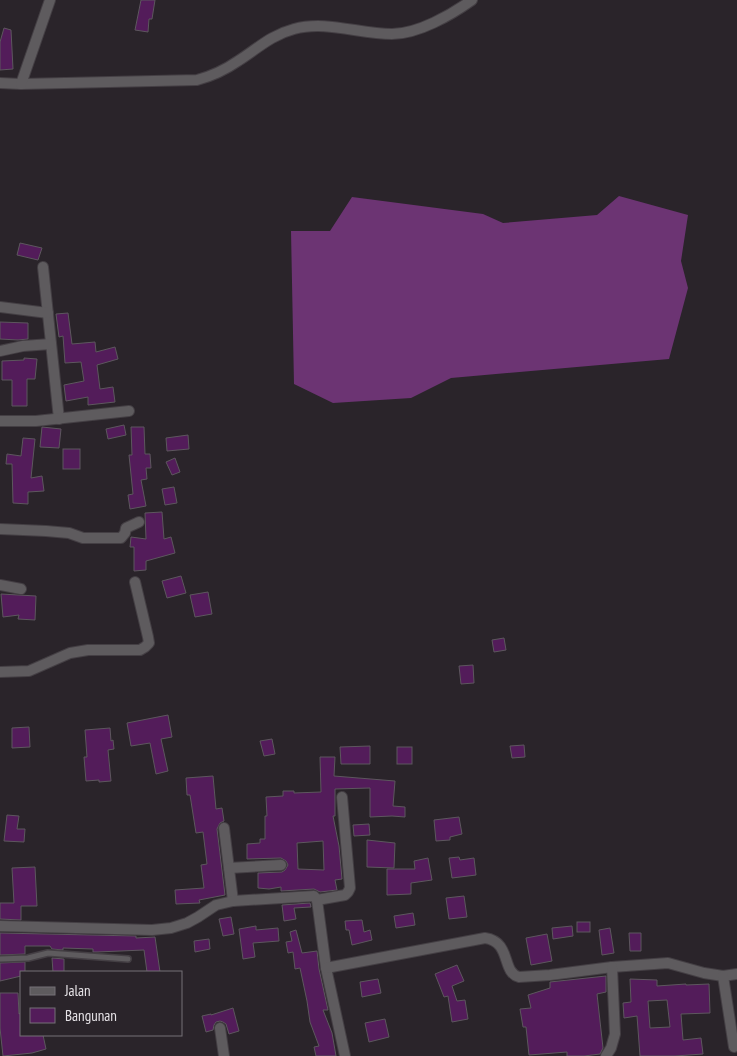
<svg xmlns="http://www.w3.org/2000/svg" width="737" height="1056" viewBox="0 0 737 1056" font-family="'PT Sans Narrow',sans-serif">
<rect width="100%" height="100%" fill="#2a242a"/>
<!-- forest -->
<path fill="#6c3473" d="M619 196 688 215 681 261 688 288 669 359 451 378 411 398 333 403 294 384 291 231H330L352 197 483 214 503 223 597 215Z"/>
<!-- building -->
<g fill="#531c5a" stroke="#5d575e" fill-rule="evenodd">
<path d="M141 0H155L152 19H149L148 32 135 30Z"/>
<path d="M4 28 11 30 13 69 0 70V42Z"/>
<path d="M20 243 42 248 38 260 17 255Z"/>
<path d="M68 313 72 344 95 342 96 352 115 347 118 359 97 365 100 389 113 387 115 402 88 405V397L66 401 64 385 84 381 81 362 65 363 63 336 59 337 56 314Z"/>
<path d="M0 322 28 323V339L18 340 0 339Z"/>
<path d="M24 358 37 359 35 379H27V406H12V380H2V361L24 360Z"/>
<path d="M124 425 126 435 108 439 106 429Z"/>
<path d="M42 427 61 429 59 448 40 447Z"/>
<path d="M131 427H144L145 454H150L151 468H146L147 479 141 480 146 506 130 509 128 495 133 494 129 455H132Z"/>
<path d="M188 435 189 449 167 451 166 438Z"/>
<path d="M23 438 35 439 31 478 42 476 44 491 28 492V504L13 503 12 464H6L7 454 21 456Z"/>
<rect x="63" y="449" width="17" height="20"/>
<path d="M175 458 180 472 172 475 166 462Z"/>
<path d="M174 487 177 503 165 505 162 489Z"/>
<path d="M162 512 164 539 171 537 175 553 146 561V570L134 571V547H130L131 537 146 539 145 513Z"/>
<path d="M181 576 186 593 167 598 162 581Z"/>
<path d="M208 592 212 614 195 617 190 595Z"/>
<path d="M1 594 36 596 35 620 18 619 19 615 3 617Z"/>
<path d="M504 638 506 650 494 652 492 640Z"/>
<path d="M473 665 474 683 461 684 459 666Z"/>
<path d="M168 715 172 737 161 739 168 771 156 774 150 743 131 746 127 723Z"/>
<path d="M29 727 30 747 12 748V728Z"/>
<path d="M110 728 111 741 113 740 114 749 108 750 111 781 99 782V780L86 781 84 757H87L85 730Z"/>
<path d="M272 739 275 754 264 756 260 741Z"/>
<path d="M524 745 525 757 512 758 510 746Z"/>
<path d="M370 746V764H341L340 747Z"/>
<rect x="397" y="747" width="15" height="17"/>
<path d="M320 757H335L334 776 395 781 393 806 405 807V817L392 816 370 817V788L335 789V816H333L339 846 342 879 335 880 337 890 320 892 314 889 281 891V887L269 889 258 888V873L282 872 285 870 288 865 286 861 281 858 247 859V844L260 843V839H265V816H267L266 797 283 796V791H294V793L321 792ZM323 841 324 870 298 869 297 843Z"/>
<path d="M213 776 216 809 222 808 224 821 220 823 217 829 225 895 199 900 200 903 176 904 175 890 204 888 201 865 207 864 203 832 196 833 190 795H187L186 778Z"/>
<path d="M7 815 19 816 17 829H25L24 842 4 841Z"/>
<path d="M459 817 462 834 450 837V840L436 841 434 820Z"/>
<path d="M369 824 370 835 354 836 353 825Z"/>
<path d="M367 840 395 843 394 868 367 867Z"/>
<path d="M459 857 460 860 474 858 476 875 452 878 449 858Z"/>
<path d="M428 858 432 880 411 883V894L387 895V869H415L414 861Z"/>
<path d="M35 867 37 906H21V920L0 919V903H14L12 868Z"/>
<path d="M464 896 467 917 449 919 446 898Z"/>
<path d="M310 903 311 907 294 908 296 919 284 921 282 905Z"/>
<path d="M413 913 415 925 396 928 394 916Z"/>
<path d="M231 917 234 934 223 936 219 919Z"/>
<path d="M362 920 364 932 370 930 372 940 352 945 349 930H346L345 921Z"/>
<rect x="577" y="922" width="13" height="10"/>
<path d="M256 926V930L278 928 279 941 253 943 255 957 243 959 239 929Z"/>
<path d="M572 926 573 936 553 939 552 928Z"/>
<path d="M610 928 614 953 602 955 599 930Z"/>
<path d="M296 930 302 953 317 951 319 969 328 1010H323L332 1033 336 1056H316L314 1047 319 1046 310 1022 307 1001 300 968 295 969 293 952 288 953 286 942 292 941 290 932Z"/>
<path d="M0 933 136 936V938L155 937 160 972H147L144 950 97 952H93V949L63 948V950L52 949 50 946H25V954L0 955Z"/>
<path d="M629 933H641V951H630Z"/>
<path d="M547 934 552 961 531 965 526 938Z"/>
<path d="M209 939 210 949 195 952 194 941Z"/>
<path d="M52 958 64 959V972H53Z"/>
<path d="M25 962V972H21V976L0 981V963Z"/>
<path d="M457 965 464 981 452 986 457 1001 465 1000 468 1019 452 1022 448 996 444 997 435 974Z"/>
<path d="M606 976V992L597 994 603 1048 600 1054 584 1056H567V1052L529 1055 526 1027H523L520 1009 531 1008 528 995 550 988V982Z"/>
<path d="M378 979 381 993 362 997 360 982Z"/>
<path d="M630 979 657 980V986L686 984V985L709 984 710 1013 681 1014 683 1040 701 1038 703 1054 675 1056H640L637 1016 624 1018 623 1003 631 1002ZM667 1000 670 1027 650 1028 648 1001Z"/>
<path d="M0 993H18L19 1014 21 1013V1035H43L46 1049 32 1053 3 1056 0 1028Z"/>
<path d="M233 1008 239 1031 229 1034 226 1024 223 1022 220 1021 216 1022 214 1025 213 1030 206 1032 202 1016 211 1014V1015Z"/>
<path d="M385 1019 389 1037 369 1042 365 1023Z"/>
</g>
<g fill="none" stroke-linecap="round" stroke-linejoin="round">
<defs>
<path id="service" d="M0 959 28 958 48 953 128 959"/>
<g id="minor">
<path d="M0 83 21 84 197 80C212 76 225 70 238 61 257 49 271 35 294 29 326 20 359 34 392 34 418 34 451 15 472 0"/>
<path d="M21 84 50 0"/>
<path d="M43 267 59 419"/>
<path d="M0 307 48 313"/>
<path d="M0 351 23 346 51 344"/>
<path d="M0 421H36L129 411"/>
<path d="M0 529 46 531 69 533 83 538H121L125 533 126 528 139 522"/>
<path d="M0 585 21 589"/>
<path d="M0 672 29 671 70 653 88 650H140L145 647 149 643 148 637 135 582"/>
<path d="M224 828 233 901"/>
<path d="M229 868 281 865"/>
<path d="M317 900 345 895 348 892 350 888 342 797"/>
<path d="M0 926 152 930 171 928 187 923 198 917 216 905 233 901 314 896 317 900 326 968 345 1056"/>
<path d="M326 968 485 938C512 942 501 972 519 977L550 975 612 967 668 963 704 973 723 976 737 974"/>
<path d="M723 976 734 1047"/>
<path d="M220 1028 224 1056"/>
<path d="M606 1056 611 1048 615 1034 612 967"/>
</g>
</defs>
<!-- service casing -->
<use href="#service" stroke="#443f44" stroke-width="8"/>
<!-- minor casing -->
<use href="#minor" stroke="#443f44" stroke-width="12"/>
<!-- service -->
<use href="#service" stroke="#5e5b5e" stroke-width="5"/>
<!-- minor -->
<use href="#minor" stroke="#5e5b5e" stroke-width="10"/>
</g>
<!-- legend -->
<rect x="20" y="971" width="162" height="65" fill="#2a242a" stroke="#757076"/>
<rect x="30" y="987" width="25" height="8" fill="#5e5b5e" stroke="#757076"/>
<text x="65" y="996" font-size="15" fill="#e6e3e7">Jalan</text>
<rect x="30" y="1008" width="25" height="15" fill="#531c5a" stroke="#757076"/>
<text x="65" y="1021" font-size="15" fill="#e6e3e7">Bangunan</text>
</svg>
